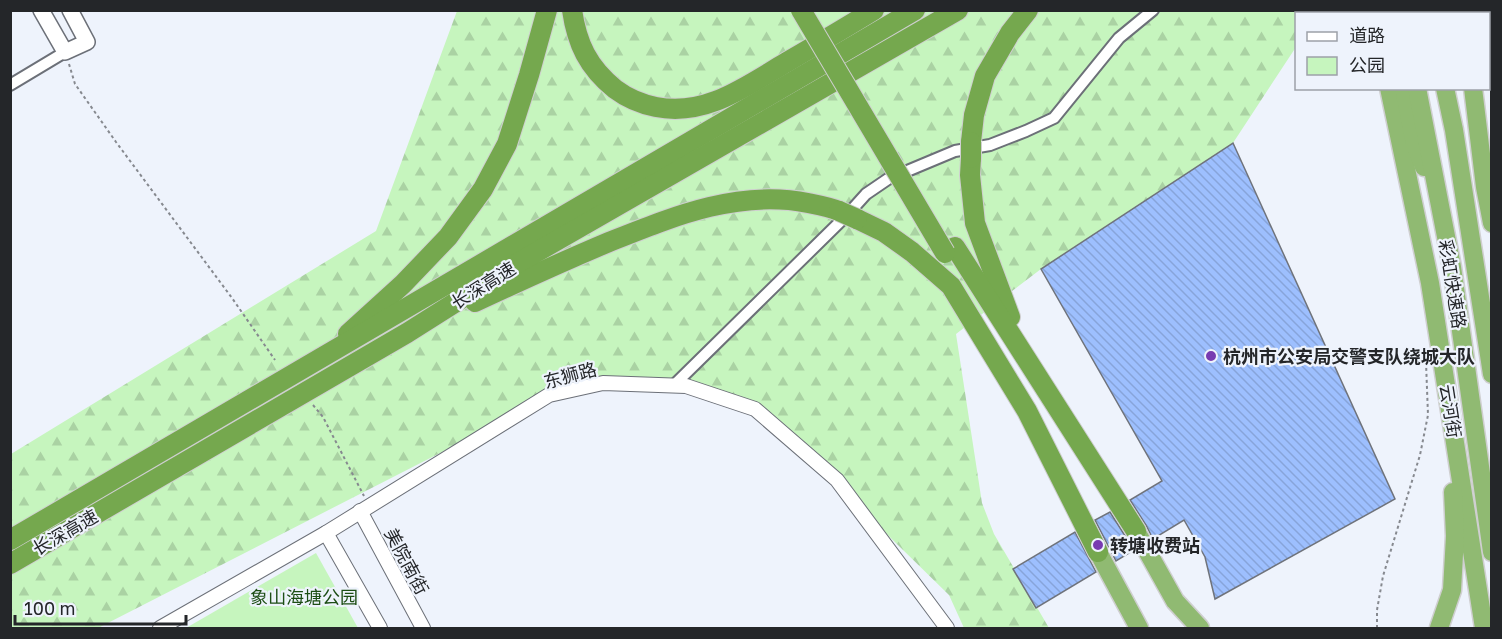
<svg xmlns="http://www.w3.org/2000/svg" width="1502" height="639" viewBox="0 0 1502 639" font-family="'Golos Text','Noto Sans SC',sans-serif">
<defs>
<pattern id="forest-firs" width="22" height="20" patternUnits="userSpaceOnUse" patternTransform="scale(1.5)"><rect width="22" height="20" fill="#c6f5be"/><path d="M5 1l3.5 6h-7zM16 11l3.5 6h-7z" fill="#aad2a3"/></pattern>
<pattern id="building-back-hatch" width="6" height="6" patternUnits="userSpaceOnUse" patternTransform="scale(1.5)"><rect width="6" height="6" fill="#9dbffe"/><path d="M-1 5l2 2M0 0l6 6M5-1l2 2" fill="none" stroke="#87a4da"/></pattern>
</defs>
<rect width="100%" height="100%" fill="#eef3fc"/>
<!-- green -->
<path fill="#c6f5be" d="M316 553 358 628H186Z"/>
<!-- forest -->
<path fill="url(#forest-firs)" d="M457 11H1338L1339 13 1296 14V47L1233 143 1041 269 956 334 982 503 994 534 1049 628H964L949 595 852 500 755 409 673 386 604 383 528 408 98 628H11V454L376 231Z"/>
<!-- building -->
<g fill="url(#building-back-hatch)" stroke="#6f737b" stroke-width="1.5">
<path d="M1233 143 1395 499 1215 599 1205 557 1184 520 1153 539 1146 525 1130 500 1162 481 1041 269Z"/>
<path d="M1110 512 1134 550 1116 561 1095 520Z"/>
<path d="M1075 532 1096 572 1036 608 1013 569Z"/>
</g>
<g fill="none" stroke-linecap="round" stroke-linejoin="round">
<defs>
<g id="minor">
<path d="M10 85 65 52"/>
<path d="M673 386 848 214 866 194 888 179 955 151 990 145 1026 131 1054 118 1119 38 1153 10"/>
</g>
<g id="tertiary">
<path d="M360 511 423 628"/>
<path d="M326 533 380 628"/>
<path d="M160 628 326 533 549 395 603 383 686 386 755 409 837 480 947 628"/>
</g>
<path id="secondary" d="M41 10 65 52 87 42 70 10"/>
<g id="trunk">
<path d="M1373 10 1374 14"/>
<path d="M1388 10 1389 14"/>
<path d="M1401 10 1402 14"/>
<path d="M1427 10V14"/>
<path d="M1443 10V14"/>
<path d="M1459 10 1460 14"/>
<path d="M1389 88 1430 283 1484 628"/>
<path d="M1404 88 1415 144 1424 167"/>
<path d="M1417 88 1452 267 1492 552"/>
<path d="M1445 88 1454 130 1492 374"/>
<path d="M1473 88 1485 187 1492 223"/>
<path d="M1136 531 1175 601 1200 628"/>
<path d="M1098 552 1139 628"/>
<path d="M1439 628 1452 590 1455 536 1453 492"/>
</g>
<g id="motorway">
<path d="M572 10C577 44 588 67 615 89 627 98 641 104 656 107 706 117 746 86 787 62 816 45 845 28 874 10"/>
<path d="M971 142 974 115 985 76 1010 33 1028 10"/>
<path d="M971 158 970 175 975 223 1010 317"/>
<path d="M857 219 884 232 912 252 951 286 1027 411 1098 552"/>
<path d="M955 247 1136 531"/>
<path d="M475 302C520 281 564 261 609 242 672 217 738 189 808 203 818 205 829 207 839 211"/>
<path d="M348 334 403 284 448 237 483 189 507 144 529 75 547 10"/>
<path d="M10 540 915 10"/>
<path d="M10 564 407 333 516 264 958 10"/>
</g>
</defs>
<!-- minor casing -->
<use href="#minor" stroke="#6c7078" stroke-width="14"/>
<!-- tertiary casing -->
<use href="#tertiary" stroke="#6c7078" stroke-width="16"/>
<!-- secondary casing -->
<use href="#secondary" stroke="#6c7078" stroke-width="18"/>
<!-- trunk casing -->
<use href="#trunk" stroke="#cfcfd0" stroke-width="21"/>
<!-- motorway casing -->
<use href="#motorway" stroke="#cfcfd0" stroke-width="22"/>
<!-- path -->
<g stroke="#86898f" stroke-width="2" stroke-dasharray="3 3" stroke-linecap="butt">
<path d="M69 64 75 84 116 142 232 298 275 360"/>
<path d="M313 405 323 417 364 496"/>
<path d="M1377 628V610L1383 576 1420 455 1428 415 1426 362"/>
</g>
<!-- minor -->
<use href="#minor" stroke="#fff" stroke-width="10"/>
<!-- tertiary -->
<use href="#tertiary" stroke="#fff" stroke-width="14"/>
<!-- secondary -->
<use href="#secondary" stroke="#fff" stroke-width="15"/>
<!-- trunk -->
<use href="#trunk" stroke="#90ba72" stroke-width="18"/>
<!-- motorway -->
<use href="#motorway" stroke="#75a84e" stroke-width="20"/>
<defs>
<g id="motorway-bridge">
<path d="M801 10 945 253"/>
<path d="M971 158V142"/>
<path d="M839 211 857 219"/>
</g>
</defs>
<!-- motorway-bridge casing -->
<use href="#motorway-bridge" stroke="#cfcfd0" stroke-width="22" stroke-linecap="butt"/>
<!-- motorway-bridge -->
<use href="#motorway-bridge" stroke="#75a84e" stroke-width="20"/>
</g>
<!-- markers -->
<g fill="#783bb1" stroke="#eef3fc" stroke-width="2">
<circle cx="1211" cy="356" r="6"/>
<circle cx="1098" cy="545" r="6"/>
</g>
<g text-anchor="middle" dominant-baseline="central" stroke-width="4.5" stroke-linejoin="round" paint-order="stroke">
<!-- street labels -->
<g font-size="18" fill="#242629" stroke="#eef3fc">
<text transform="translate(1453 284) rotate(81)">彩虹快速路</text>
<text transform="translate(483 285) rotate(-32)">长深高速</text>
<text transform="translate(570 375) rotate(-15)">东狮路</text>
<text transform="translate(1451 411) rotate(81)">云河街</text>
<text transform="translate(65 532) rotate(-30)">长深高速</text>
<text transform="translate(407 561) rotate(62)">美院南街</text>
</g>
<!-- poi labels -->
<g font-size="18" font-weight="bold" fill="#242629" stroke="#eef3fc" text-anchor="start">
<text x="1223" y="356">杭州市公安局交警支队绕城大队</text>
<text x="1110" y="545">转塘收费站</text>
</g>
<!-- park labels -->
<g font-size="18" fill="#1d4e15" stroke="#eef3fc">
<text x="304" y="597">象山海塘公园</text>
</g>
</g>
<!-- border -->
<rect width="1502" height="639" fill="none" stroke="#242629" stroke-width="24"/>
<!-- legend -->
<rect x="1295" y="12" width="195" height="78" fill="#eef3fc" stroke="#9da1a8" stroke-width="1.5"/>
<rect x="1307" y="32" width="30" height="9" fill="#ffffff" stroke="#9da1a8" stroke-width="1.5"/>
<text x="1349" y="42" font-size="18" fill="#242629">道路</text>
<rect x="1307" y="57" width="30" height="18" fill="#c6f5be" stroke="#9da1a8" stroke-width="1.5"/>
<text x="1349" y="72" font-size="18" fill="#242629">公园</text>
<!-- scale -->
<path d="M15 615v9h171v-9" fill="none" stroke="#242629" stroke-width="3"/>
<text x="24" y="615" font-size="18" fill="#242629" stroke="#eef3fc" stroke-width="4.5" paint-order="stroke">100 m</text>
</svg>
